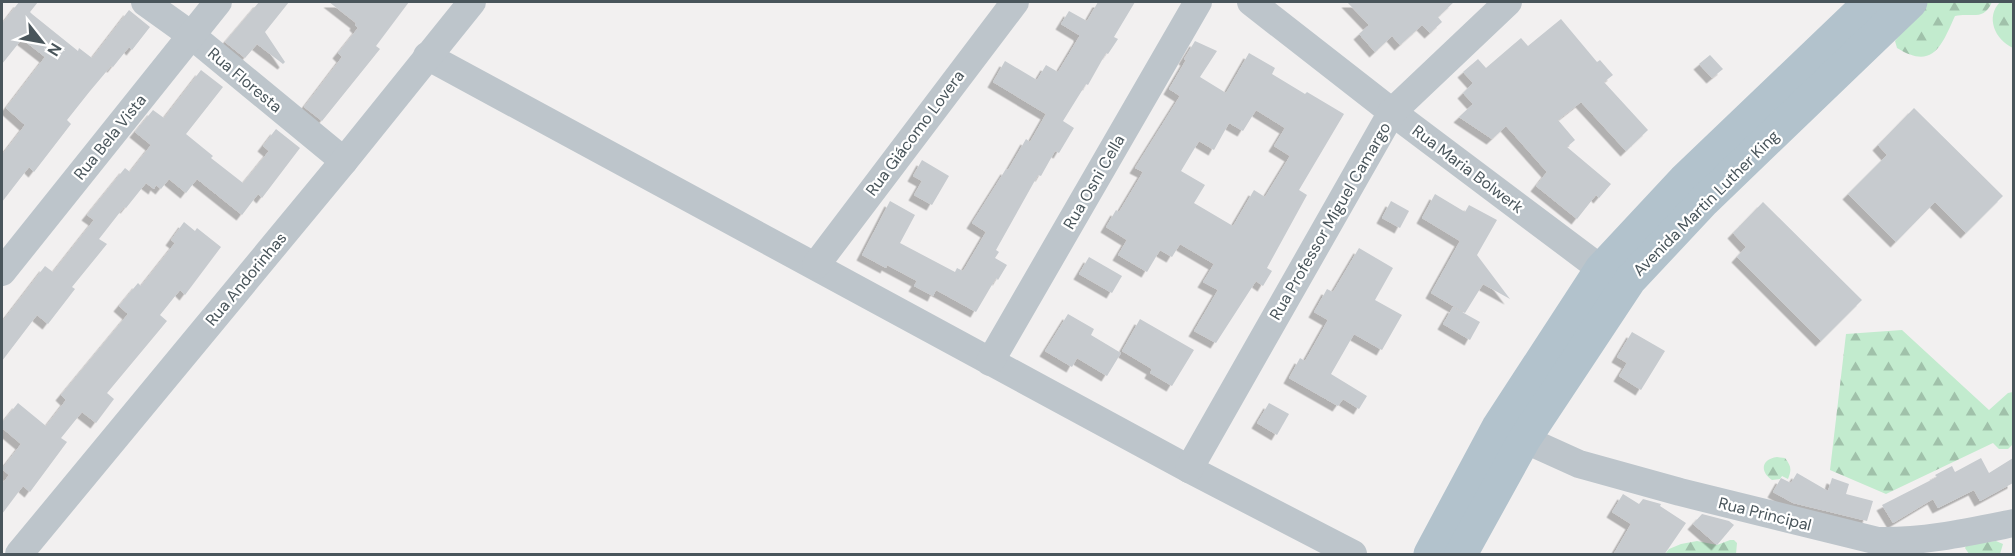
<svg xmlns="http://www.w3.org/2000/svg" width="2015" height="556" viewBox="0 0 2015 556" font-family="'DM Sans',sans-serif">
<defs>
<pattern id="forest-firs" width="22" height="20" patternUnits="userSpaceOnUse" patternTransform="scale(1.5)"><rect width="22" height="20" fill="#c2ebce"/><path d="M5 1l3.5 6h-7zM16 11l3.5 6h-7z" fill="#a0c1aa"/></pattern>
<filter id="shadow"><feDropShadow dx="-5.5" dy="5.5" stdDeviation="0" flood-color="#0004"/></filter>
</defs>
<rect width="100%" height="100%" fill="#f2f0f0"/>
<!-- forest -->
<g fill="url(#forest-firs)">
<path d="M1927 2H1992C1983 22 1972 12 1955 16 1942 44 1934 71 1897 48L1895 41Z"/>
<path d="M2000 2H2013V48C1995 40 1985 17 2000 2Z"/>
<path d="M1902 330 1989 410 2008 393 2013 392V444L2008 449H1999L1993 443 1886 494 1830 470 1846 334Z"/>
<path d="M1777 457 1785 458C1791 466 1792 469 1788 479L1782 476 1780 479 1772 480C1759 471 1762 459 1777 457Z"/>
<path d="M1730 540H1734L1737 543 1736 554H1665L1669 549 1681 544 1697 541 1717 545Z"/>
<path d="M1996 541 2003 544 2000 554H1969L1965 548 1967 544Z"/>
</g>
<!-- building -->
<g fill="#c7cbcf" fill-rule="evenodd" filter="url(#shadow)">
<path d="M19 2H38L30 12 32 14 78 51 79 48 92 58 129 10 150 27 132 50 129 47 113 67 111 66 90 91 67 120 71 124 34 172 29 167 2 202V155L25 125 6 108 45 57 22 39 2 64V24Z"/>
<path d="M259 2H289L265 32 285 62 283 64 257 44 245 58 225 42Z"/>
<path d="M329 2H409L376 46 380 49 322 121 304 107 342 57 338 53 358 28 355 25 356 23Z"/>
<path d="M1098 2H1135L1114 37 1118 39 1108 54 1106 53 1088 85 1086 84 1063 121 1074 128 1059 153 1055 151 1041 176 1038 175 996 250 999 252 995 258 1007 265 998 280 996 278 976 312 936 290 933 296 914 286 917 281 887 265 886 268 862 255 890 201 915 215 900 243 955 272 957 268 963 271 986 232 972 223 1006 169 1008 170 1026 139 1030 142 1046 114 993 82 1005 61 1037 80 1046 65 1058 72 1079 37V35L1061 24 1069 11 1087 21Z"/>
<path d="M1347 2H1454L1438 17 1442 22 1430 33 1422 25 1400 45 1392 36 1375 52 1359 34 1369 25Z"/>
<path d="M1561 19 1597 62 1600 60 1613 75 1604 82 1648 130 1626 151 1581 102 1558 120 1575 140 1567 147 1611 184 1599 198 1596 195 1577 219 1536 186 1547 172 1506 126 1492 139 1459 117 1473 104 1463 93 1473 83 1463 72 1478 59 1486 68 1521 38 1528 46Z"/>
<path d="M1195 41 1217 51 1200 77 1226 93 1249 53 1275 68 1272 74 1305 94 1307 92 1344 114 1299 190 1307 195 1267 268 1272 271 1263 286 1256 281 1216 343 1194 331 1218 290 1203 282 1214 264 1180 244 1172 257 1160 250 1147 272 1118 255 1127 240 1106 227 1116 210 1119 212 1143 172 1135 168 1180 96 1169 89 1186 60 1184 59ZM1256 110 1285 128 1274 146 1290 156 1265 197 1254 190 1233 226 1194 203 1205 185 1181 171 1199 141 1214 150 1229 123 1243 131Z"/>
<path d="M1710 55 1723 69 1712 78 1699 64Z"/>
<path d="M201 70 223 87 186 134 213 156 211 158 243 183 269 151 263 146 276 129 300 148 262 198 258 194 242 215 197 179 186 193 169 179 161 189 156 185 154 189 146 183 126 208 124 207 99 239 107 244 72 287 75 289 48 324 37 315 2 361V322L45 266 53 272 94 220 87 215 125 168 130 172 151 145 135 132 153 110 164 118Z"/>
<path d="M1914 108 2003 196 1966 233 1935 202 1896 242 1848 194 1887 155 1878 145Z"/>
<path d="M922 160 949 176 932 205 914 195 922 181 913 176Z"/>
<path d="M1435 194 1465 212 1469 205 1497 220 1477 255 1510 299 1483 284 1465 313 1431 293 1460 241 1422 218Z"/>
<path d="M1391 201 1409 211 1400 228 1382 218Z"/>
<path d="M1763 202 1862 300 1821 341 1737 257 1746 247 1733 233Z"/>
<path d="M184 222 195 231 197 228 221 247 185 295 180 290 160 315 167 321 107 393 114 399 96 423 82 412 61 438 67 442 30 492 23 486 2 514V484L9 475 2 469 21 444 2 428V423L18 403 46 426 66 400 61 395 128 314 119 306 138 283 141 286 175 243 171 240Z"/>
<path d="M1359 248 1393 268 1375 300 1402 315 1382 350 1354 334 1331 374 1367 396 1359 409 1343 399 1338 406 1289 378 1300 358 1305 361 1328 320 1314 312 1327 289 1333 292Z"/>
<path d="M1089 257 1122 276 1112 293 1079 274Z"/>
<path d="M1453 307 1480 322 1470 340 1443 324Z"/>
<path d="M1068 314 1094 329 1091 335 1121 353 1107 376 1077 358 1072 367 1045 351Z"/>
<path d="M1140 319 1194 350 1172 386 1150 373 1152 369 1122 351Z"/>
<path d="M1632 332 1665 351 1641 390 1619 376 1627 363 1617 357Z"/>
<path d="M1269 403 1289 414 1277 435 1257 423Z"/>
<path d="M1981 458 1989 473 2013 458V483L1980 501 1974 490 1938 508 1933 499 1893 523 1882 505 1937 477 1935 475 1952 466 1955 472Z"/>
<path d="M1797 473 1828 491 1832 478 1849 484 1846 494 1873 501 1867 521 1793 503 1773 492 1781 478 1791 483Z"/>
<path d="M1623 494 1639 504 1643 499 1661 504 1660 506 1686 523 1664 555H1613L1631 524 1612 512Z"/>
<path d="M1702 514 1729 521 1734 525 1717 545 1693 524Z"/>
</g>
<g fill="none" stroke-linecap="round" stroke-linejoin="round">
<!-- minor -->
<g stroke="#bdc5cb" stroke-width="28">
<path d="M145 2 191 35 344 161"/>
<path d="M1251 2 1392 112 1601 269"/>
<path d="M427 56 1189 469 1353 554"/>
<path d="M816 265 1015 2"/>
<path d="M2 272 218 2"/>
<path d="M990 362 1198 2"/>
<path d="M1504 430 1579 464 1680 492 1878 541C1924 542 1969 532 2014 523"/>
<path d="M1189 469 1392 112 1508 2"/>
<path d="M19 554 344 161 472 2"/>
</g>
<!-- major -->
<g stroke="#b2c2cc" stroke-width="33">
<path d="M1430 554 1498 427 1601 269 1684 180 1870 2"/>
<path d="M1461 554 1524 440 1630 280 1704 201 1911 2"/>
</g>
</g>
<g text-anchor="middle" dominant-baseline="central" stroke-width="4.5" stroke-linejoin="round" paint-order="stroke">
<!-- street labels -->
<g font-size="16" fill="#49555b" stroke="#fff">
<text transform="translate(245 80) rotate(40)">Rua Floresta</text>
<text transform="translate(915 133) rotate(-53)">Rua Giácomo Lovera</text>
<text transform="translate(110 137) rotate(-51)">Rua Bela Vista</text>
<text transform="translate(1468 169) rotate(37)">Rua Maria Bolwerk</text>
<text transform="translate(1094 182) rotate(-60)">Rua Osni Cella</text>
<text transform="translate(1706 203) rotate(-45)">Avenida Martin Luther King</text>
<text transform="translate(1330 221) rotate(-60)">Rua Professor Miguel Camargo</text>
<text transform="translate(246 279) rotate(-50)">Rua Andorinhas</text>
<text transform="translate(1765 514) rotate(14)">Rua Principal</text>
</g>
</g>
<!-- border -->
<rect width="2015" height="556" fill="none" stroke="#49555b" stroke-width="6"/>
<!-- north arrow -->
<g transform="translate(42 42) rotate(121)" stroke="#ffffff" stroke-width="4.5" paint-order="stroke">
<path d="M0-4.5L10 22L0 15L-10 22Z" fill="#49555b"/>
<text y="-9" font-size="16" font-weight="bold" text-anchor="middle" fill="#49555b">N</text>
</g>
</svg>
